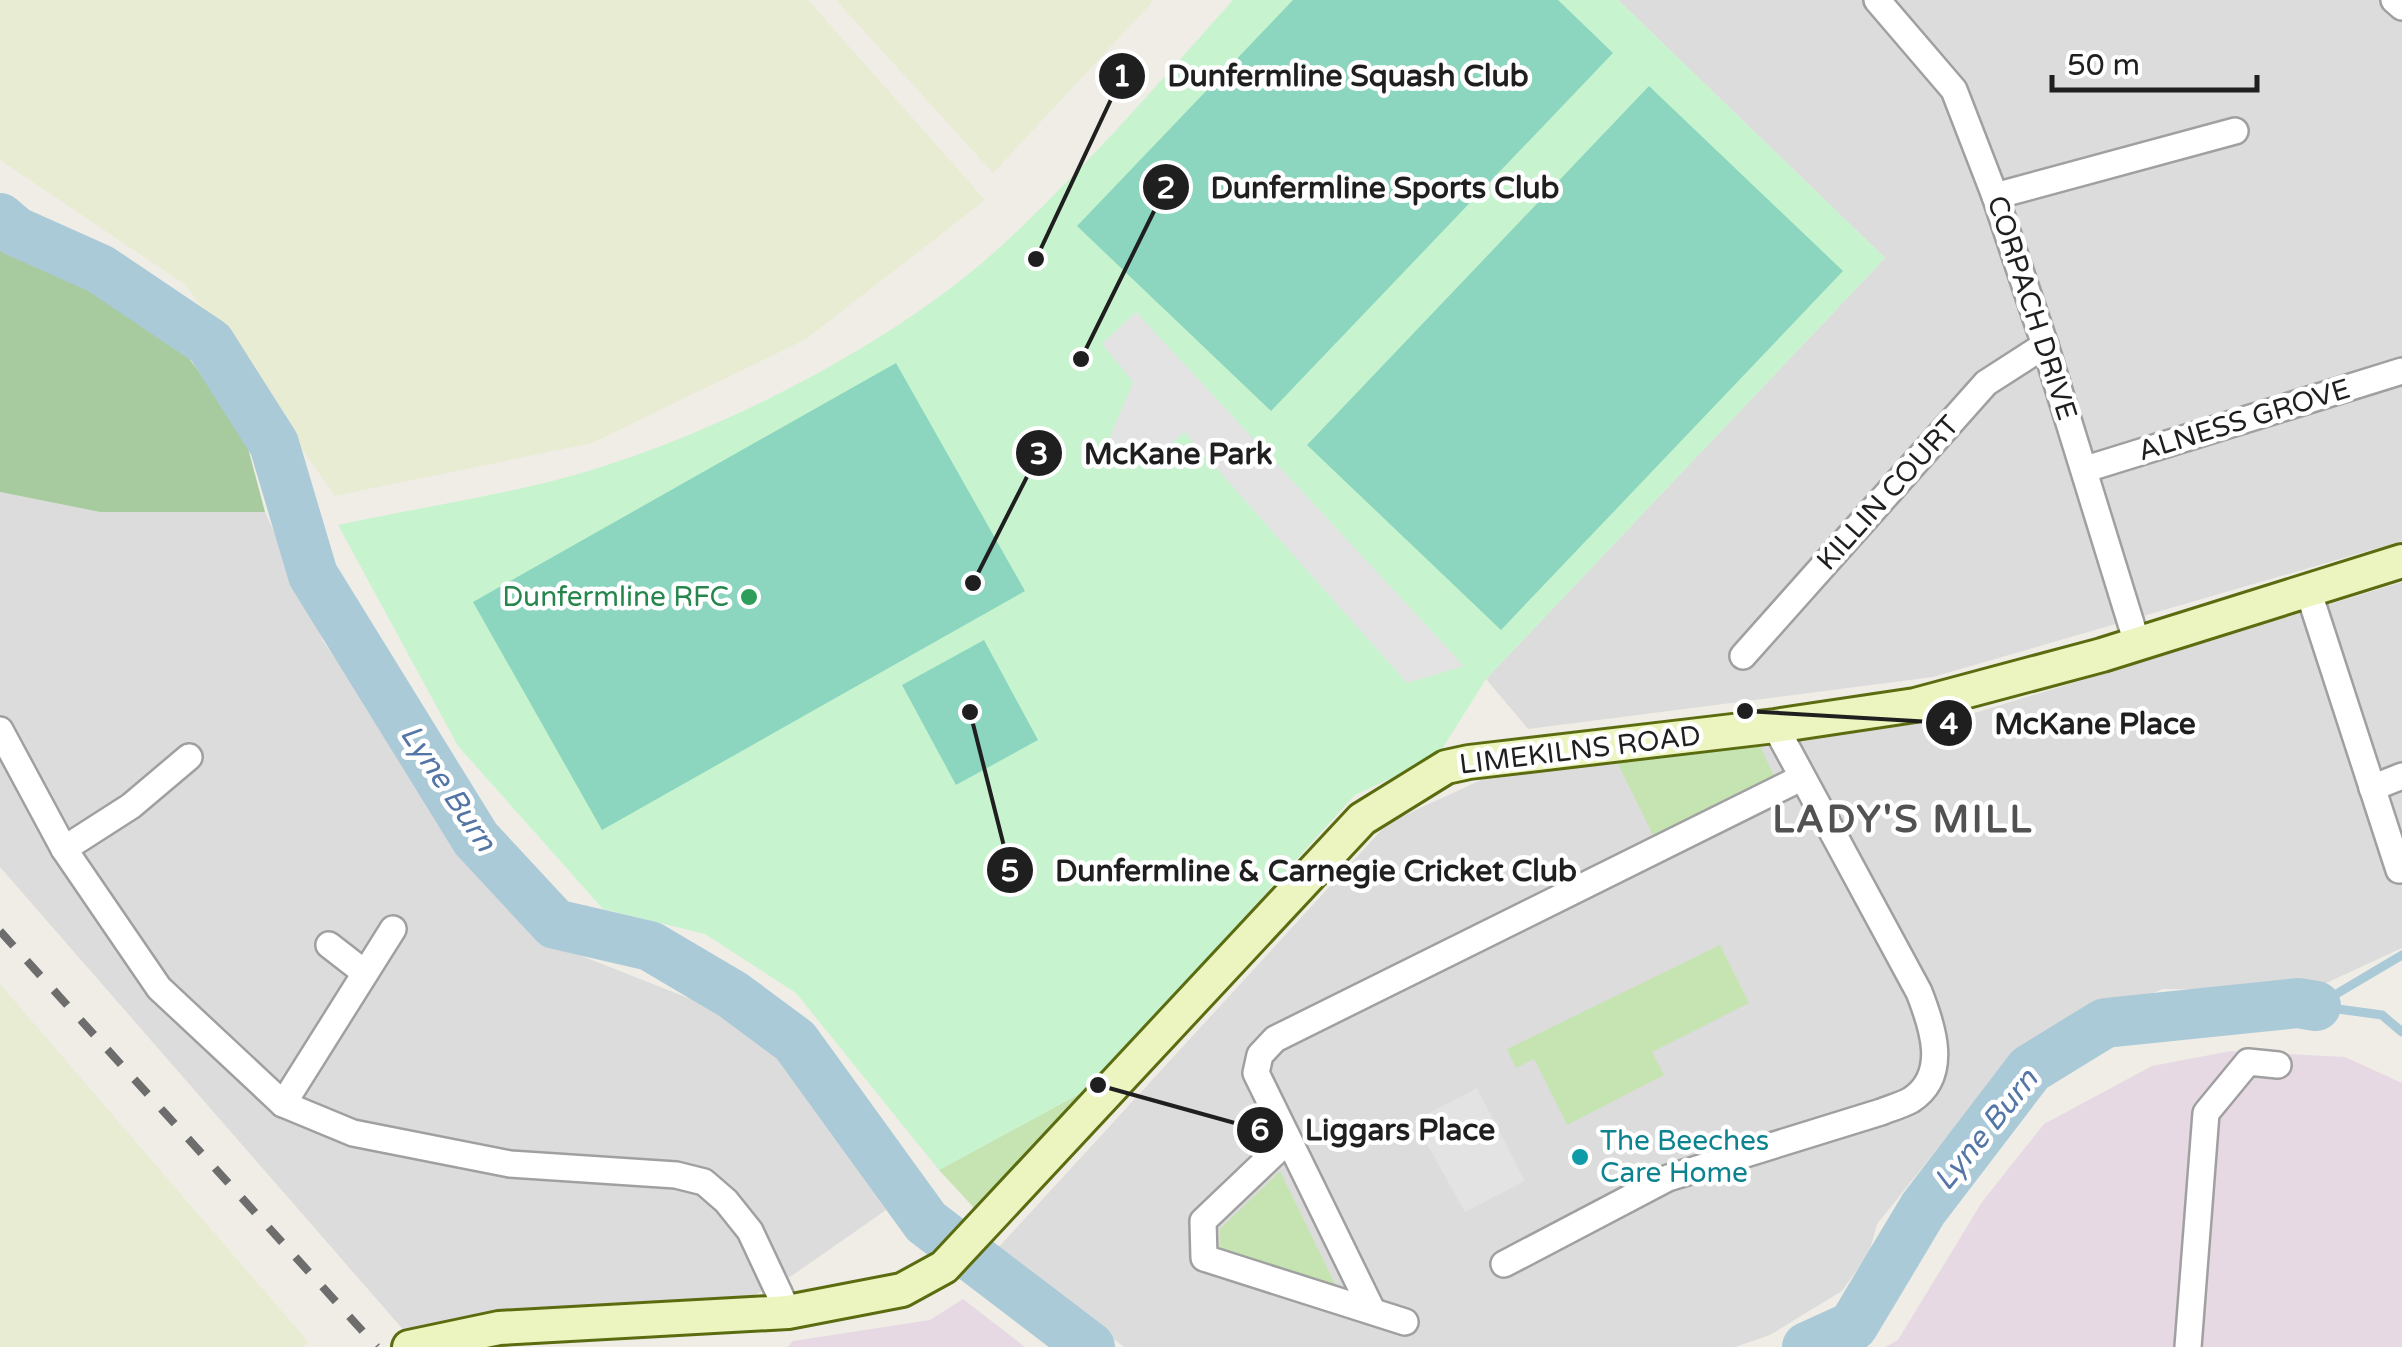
<svg xmlns="http://www.w3.org/2000/svg" width="2402" height="1347" viewBox="0 0 2402 1347" font-family="'Varela Round',sans-serif">
<rect width="100%" height="100%" fill="#efede6"/>
<!-- residential -->
<g fill="#dddcdc">
<path d="M1618 0H2402V541L1933 677 1528 729 1486 679 1885 258Z"/>
<path d="M0 492 100 512H265L323 641 465 846 544 941 759 1026 886 1210 793 1275 745 1300 407 1334 0 867Z"/>
<path d="M2402 582V948L2322 985 2261 990 2163 989 2016 1051 1877 1224 1869 1253 1842 1291 1770 1335 1735 1347H1124L997 1249 1388 823 1483 779 1955 719Z"/>
</g>
<!-- industrial -->
<g fill="#e7d9e3">
<path d="M2231 1051 2345 1057 2402 1083V1347H1885L1898 1340 1982 1202 2044 1124 2152 1066Z"/>
<path d="M963 1299 1025 1347H787L793 1341 930 1320Z"/>
</g>
<!-- farmland -->
<g fill="#e8ecd3">
<path d="M0 0H808L985 200 806 339 592 443 335 496 186 285 0 160Z"/>
<path d="M836 0H1154L993 173Z"/>
<path d="M0 984 309 1343 302 1347H0Z"/>
</g>
<!-- grass -->
<g fill="#c5e4b1">
<path d="M1759 744 1776 780 1657 843 1617 762Z"/>
<path d="M1720 945 1749 1003 1652 1052 1664 1075 1567 1125 1534 1059 1516 1068 1507 1049Z"/>
<path d="M1088 1089 976 1210 939 1170Z"/>
<path d="M1280 1171 1339 1292 1220 1255V1229Z"/>
</g>
<!-- forest -->
<path fill="#a8ca9f" d="M0 232 117 289 188 357 244 433 265 512H100L0 492Z"/>
<!-- park -->
<path fill="#c7f4cf" d="M1233 0H1618L1885 258 1486 679 1437 757 1355 795 1088 1089 939 1170 796 993 705 934 603 909 458 746 338 525C412 509 487 498 560 479 704 441 889 348 999 248 1083 171 1158 84 1233 0Z"/>
<!-- pitch -->
<g fill="#8cd6c0">
<path d="M1293 0H1558L1613 53 1271 411 1077 226Z"/>
<path d="M1649 86 1843 271 1501 630 1307 445Z"/>
<path d="M896 363 1025 591 602 830 473 602Z"/>
<path d="M984 640 1038 740 956 785 902 685Z"/>
</g>
<!-- parking -->
<g fill="#e3e3e3">
<path d="M1136 312 1464 666 1407 683 1184 432 1151 464 1109 439 1133 382 1102 344Z"/>
<path d="M1477 1088 1525 1181 1465 1212 1414 1121Z"/>
</g>
<g fill="none" stroke-linecap="round" stroke-linejoin="round">
<!-- stream -->
<g stroke="#abcad8" stroke-width="9">
<path d="M2316 1006 2402 955"/>
<path d="M2316 1006 2382 1015 2402 1032"/>
</g>
<!-- river -->
<g stroke="#abcad8" stroke-width="50">
<path d="M0 218 15 231 100 269 210 343 274 444 313 575 476 839 555 924 650 946 733 995 795 1041 926 1222 1090 1347"/>
<path d="M1807 1347 1853 1326 1923 1209 2030 1069 2105 1023 2298 1003 2316 1006"/>
</g>
<defs>
<g id="street">
<path d="M1877 0 1954 90 1995 196 2045 345 2137 643"/>
<path d="M2394 0 2402 7"/>
<path d="M1995 196 2235 131"/>
<path d="M2086 469 2402 371"/>
<path d="M2308 590 2399 870"/>
<path d="M1743 656 1986 383 2045 345"/>
<path d="M0 730 64 849 159 988 283 1104 353 1133 510 1164 676 1175 704 1182 726 1201 750 1231 788 1312"/>
<path d="M2372 788 2402 776"/>
<path d="M64 849 131 806 189 757"/>
<path d="M329 945 365 973"/>
<path d="M283 1104 393 929"/>
<path d="M1288 1140 1203 1221 1204 1258 1405 1322"/>
<path d="M1504 1264 1668 1178 1881 1112C1891 1108 1902 1105 1911 1100 1950 1075 1932 1025 1919 992L1775 726"/>
<path d="M1372 1310 1256 1073 1260 1055 1275 1039 1801 778"/>
<path d="M2188 1347 2206 1113 2248 1062 2278 1065"/>
</g>
<path id="secondary" d="M409 1347 499 1328 788 1312 902 1290 944 1267 1362 819 1446 767 1469 762 1775 726 1915 705 2102 655 2402 561"/>
</defs>
<!-- street casing -->
<use href="#street" stroke="#a0a0a0" stroke-width="30"/>
<!-- secondary casing -->
<use href="#secondary" stroke="#5a6c0f" stroke-width="38"/>
<!-- street -->
<use href="#street" stroke="#fff" stroke-width="25"/>
<!-- secondary -->
<use href="#secondary" stroke="#ecf4bf" stroke-width="32"/>
<!-- rail -->
<path stroke="#6d6d6d" stroke-width="8" stroke-dasharray="20 20" stroke-linecap="butt" d="M0 931 377 1347"/>
</g>
<!-- markers -->
<circle fill="#2e9e5b" stroke="#fff" stroke-width="4" cx="749" cy="597" r="10"/>
<circle fill="#0f9aa8" stroke="#fff" stroke-width="4" cx="1580" cy="1157" r="10"/>
<g text-anchor="middle" dominant-baseline="central" stroke-width="9" stroke-linejoin="round" paint-order="stroke">
<!-- street labels -->
<g font-size="28" fill="#1f1f1f" stroke="#fff">
<text transform="translate(2032 308) rotate(72)">CORPACH DRIVE</text>
<text transform="translate(2244 420) rotate(-17)">ALNESS GROVE</text>
<text transform="translate(1888 493) rotate(-48)">KILLIN COURT</text>
<text transform="translate(1580 750) rotate(-7)">LIMEKILNS ROAD</text>
</g>
<!-- leisure labels -->
<g font-size="28" fill="#27864d" stroke="#fff" text-anchor="end">
<text x="729" y="597">Dunfermline RFC</text>
</g>
<!-- culture labels -->
<g font-size="28" fill="#0d838f" stroke="#fff" text-anchor="start">
<text x="1600" y="1141">The Beeches<tspan x="1600" dy="32">Care Home</tspan></text>
</g>
<!-- water labels -->
<g font-size="30" font-style="italic" fill="#5476a6" stroke="#fff">
<text transform="translate(448 788) rotate(56)">Lyne Burn</text>
<text transform="translate(1986 1130) rotate(-51)">Lyne Burn</text>
</g>
<!-- district labels -->
<g font-size="38" font-weight="bold" letter-spacing="2.5" fill="#525252" stroke="#fff">
<text x="1903" y="820">LADY'S MILL</text>
</g>
</g>
<!-- callouts -->
<path fill="none" stroke="#1f1f1f" stroke-width="4" d="M1036 259L1122 76M1081 359L1166 187M973 583L1039 453M1745 711L1949 723M970 712L1010 870M1098 1085L1260 1130"/>
<g fill="#1f1f1f" stroke="#fff" stroke-width="4">
<circle cx="1036" cy="259" r="10"/>
<circle cx="1081" cy="359" r="10"/>
<circle cx="973" cy="583" r="10"/>
<circle cx="1745" cy="711" r="10"/>
<circle cx="970" cy="712" r="10"/>
<circle cx="1098" cy="1085" r="10"/>
<circle cx="1122" cy="76" r="25"/>
<circle cx="1166" cy="187" r="25"/>
<circle cx="1039" cy="453" r="25"/>
<circle cx="1949" cy="723" r="25"/>
<circle cx="1010" cy="870" r="25"/>
<circle cx="1260" cy="1130" r="25"/>
</g>
<g font-size="30" text-anchor="middle" font-weight="bold" fill="#fff">
<text x="1122" y="86">1</text>
<text x="1166" y="198">2</text>
<text x="1039" y="464">3</text>
<text x="1949" y="734">4</text>
<text x="1010" y="881">5</text>
<text x="1260" y="1140">6</text>
</g>
<g font-size="30" text-anchor="middle" font-weight="bold" fill="#1f1f1f" stroke="#fff" stroke-width="9" stroke-linejoin="round" paint-order="stroke">
<text x="1348" y="86">Dunfermline Squash Club</text>
<text x="1385" y="198">Dunfermline Sports Club</text>
<text x="1178" y="464">McKane Park</text>
<text x="2095" y="734">McKane Place</text>
<text x="1316" y="881">Dunfermline &amp; Carnegie Cricket Club</text>
<text x="1400" y="1140">Liggars Place</text>
</g>
<!-- scale -->
<path d="M2052 75v15h205v-15" fill="none" stroke="#1f1f1f" stroke-width="5"/>
<text x="2067" y="75" font-size="30" fill="#1f1f1f" stroke="#ffffff" stroke-width="8" paint-order="stroke">50 m</text>
</svg>
